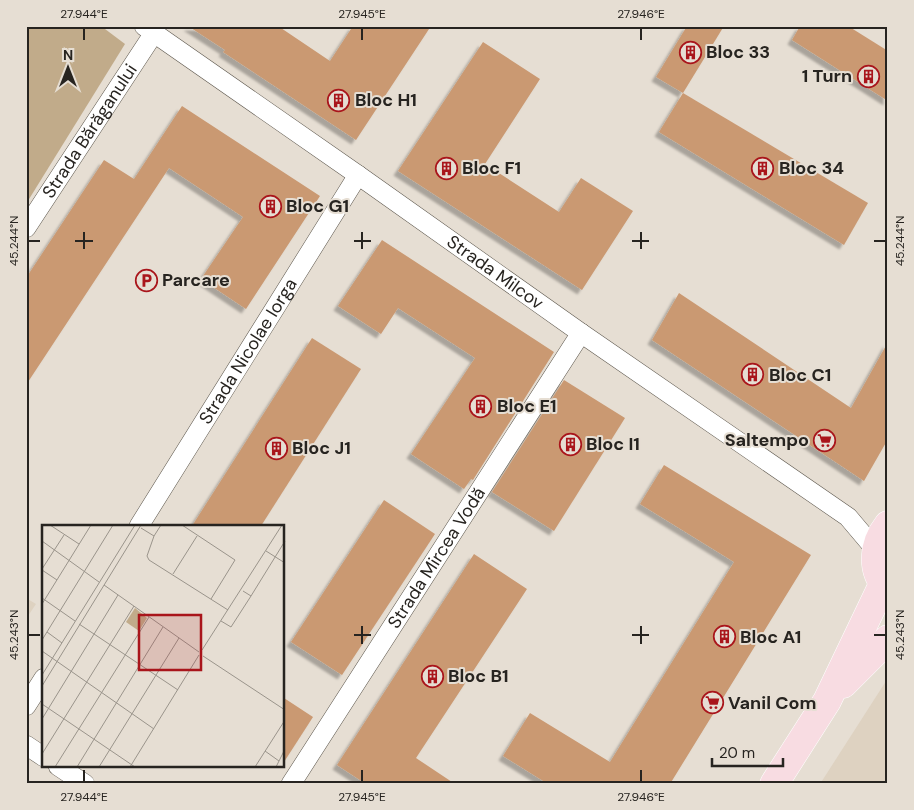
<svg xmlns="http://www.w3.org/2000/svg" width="914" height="810" viewBox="0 0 914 810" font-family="'DM Sans',sans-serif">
<defs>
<filter id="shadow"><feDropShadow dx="-4.5" dy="4.5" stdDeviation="1" flood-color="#0004"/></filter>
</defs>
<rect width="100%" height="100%" fill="#e6ded3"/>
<!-- built -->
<g fill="#ded2c1">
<path d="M26 598 36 604 26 619Z"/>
<path d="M888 678V784H820Z"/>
</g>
<!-- green -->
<path fill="#c1ab8a" d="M26 26H101L125 44 26 204Z"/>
<!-- building -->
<g fill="#ca9972" filter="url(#shadow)">
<path d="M188 26H278L330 61 353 26H431L356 140 223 52 225 50Z"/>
<path d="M687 26H724L683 93 656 77Z"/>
<path d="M800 26H848L888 51V101L792 40Z"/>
<path d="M483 42 540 79 485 164 559 212 581 178 633 211 582 290 398 171Z"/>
<path d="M683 93 868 203 844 245 659 132Z"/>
<path d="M182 106 320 196 246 309 201 279 243 217 169 168 26 385V278L104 160 134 179Z"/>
<path d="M382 240 554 352 473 480 471 479 464 489 411 454 475 358 398 308 381 334 338 306Z"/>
<path d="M679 293 851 408 888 342V439L864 481 652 340Z"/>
<path d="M312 338 361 369 261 526H192Z"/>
<path d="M564 380 625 418 554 531 492 492Z"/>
<path d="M664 465 811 555 670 784H548L503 756 530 713 610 762 734 562 640 504Z"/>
<path d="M384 500 435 534 342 675 291 642Z"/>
<path d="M474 554 527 589 416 758 455 784H366L337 765Z"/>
<path d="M284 698 313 717 284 762Z"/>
</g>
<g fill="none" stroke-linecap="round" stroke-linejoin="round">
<defs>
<g id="minor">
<path id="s1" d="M144 26 358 175 581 333 848 517 875 549"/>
<path id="s2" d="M26 228 154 33"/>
<path id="s3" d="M139 526 358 175"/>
<path d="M26 706 44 678"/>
<path d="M26 745 44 757"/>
<path d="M58 766 85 784"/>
<path id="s4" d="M291 784 581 333"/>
</g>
<g id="primary">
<path d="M888 525C873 544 870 570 888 589"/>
<path d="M843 684 888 639"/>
<path d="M774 784 827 701 883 584"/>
</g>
</defs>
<!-- minor casing -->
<use href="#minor" stroke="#5c564c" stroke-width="20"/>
<!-- primary casing -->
<use href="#primary" stroke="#fff" stroke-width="29"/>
<!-- minor -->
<use href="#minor" stroke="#fff" stroke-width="19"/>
<!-- primary -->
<use href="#primary" stroke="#f8dce2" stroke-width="28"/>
</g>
<!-- ticks -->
<path fill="none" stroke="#272420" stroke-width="2" d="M84 28V40M362 28V40M641 28V40M84 232V249M362 232V249M641 232V249M28 241H40M75 241H93M354 241H371M632 241H649M874 241H886M362 626V644M641 626V644M28 635H40M354 635H371M632 635H649M874 635H886M84 770V782M362 770V782M641 770V782"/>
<!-- icons -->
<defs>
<symbol id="building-ring" viewBox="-11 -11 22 22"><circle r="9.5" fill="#e6ded3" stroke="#a9151b" stroke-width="1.5"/><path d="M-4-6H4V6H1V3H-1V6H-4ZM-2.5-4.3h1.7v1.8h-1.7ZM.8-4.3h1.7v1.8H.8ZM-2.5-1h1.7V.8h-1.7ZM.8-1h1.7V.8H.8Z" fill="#a9151b"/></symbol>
<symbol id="parking-ring" viewBox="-11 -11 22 22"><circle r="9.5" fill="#e6ded3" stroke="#a9151b" stroke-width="1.5"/><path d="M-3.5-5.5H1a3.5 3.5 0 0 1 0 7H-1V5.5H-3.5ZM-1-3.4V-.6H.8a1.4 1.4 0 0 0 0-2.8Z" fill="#a9151b"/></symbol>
<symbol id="supermarket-ring" viewBox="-11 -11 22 22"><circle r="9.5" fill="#e6ded3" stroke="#a9151b" stroke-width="1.5"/><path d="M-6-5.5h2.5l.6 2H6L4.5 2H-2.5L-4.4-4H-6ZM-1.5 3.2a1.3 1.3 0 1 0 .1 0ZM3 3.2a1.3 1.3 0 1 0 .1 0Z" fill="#a9151b"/></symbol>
</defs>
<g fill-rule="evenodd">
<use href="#building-ring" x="678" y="40" width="25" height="25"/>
<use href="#building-ring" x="856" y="64" width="25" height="25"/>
<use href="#building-ring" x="326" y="88" width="25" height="25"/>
<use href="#building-ring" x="434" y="156" width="25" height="25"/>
<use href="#building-ring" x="750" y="156" width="25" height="25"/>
<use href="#building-ring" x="258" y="194" width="25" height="25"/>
<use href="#parking-ring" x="134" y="268" width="25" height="25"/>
<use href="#building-ring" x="740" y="362" width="25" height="25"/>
<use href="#building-ring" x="468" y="394" width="25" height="25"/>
<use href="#supermarket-ring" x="812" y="428" width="25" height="25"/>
<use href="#building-ring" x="558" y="432" width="25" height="25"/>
<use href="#building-ring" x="264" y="436" width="25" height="25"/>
<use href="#building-ring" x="712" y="624" width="25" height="25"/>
<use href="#building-ring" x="420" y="664" width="25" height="25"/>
<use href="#supermarket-ring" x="700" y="690" width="25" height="25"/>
</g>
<g text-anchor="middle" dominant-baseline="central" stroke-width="4" stroke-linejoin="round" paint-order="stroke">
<!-- poi labels -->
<g font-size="18" font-weight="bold" fill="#272420" stroke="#e6ded3" text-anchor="start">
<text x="706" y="52">Bloc 33</text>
<text x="852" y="76" text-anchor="end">1 Turn</text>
<text x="355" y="100">Bloc H1</text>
<text x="462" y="168">Bloc F1</text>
<text x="779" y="168">Bloc 34</text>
<text x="286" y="206">Bloc G1</text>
<text x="162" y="280">Parcare</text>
<text x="769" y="375">Bloc C1</text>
<text x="497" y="406">Bloc E1</text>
<text x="809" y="440" text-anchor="end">Saltempo</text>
<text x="586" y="444">Bloc I1</text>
<text x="292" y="448">Bloc J1</text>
<text x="740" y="637">Bloc A1</text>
<text x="448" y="676">Bloc B1</text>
<text x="728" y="703">Vanil Com</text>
</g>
<!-- street labels -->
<g font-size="18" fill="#272420" stroke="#e6ded3">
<text stroke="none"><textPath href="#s2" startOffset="116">Strada Bărăganului</textPath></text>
<text stroke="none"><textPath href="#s1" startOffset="429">Strada Milcov</textPath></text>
<text stroke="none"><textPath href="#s3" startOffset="206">Strada Nicolae Iorga</textPath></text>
<text stroke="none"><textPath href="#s4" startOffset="269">Strada Mircea Vodă</textPath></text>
</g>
</g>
<!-- overview -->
<g transform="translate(42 525)">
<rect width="242" height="242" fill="#e6ded3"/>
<path d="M93 83 105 93 97 106 84 97Z" fill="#c1ab8a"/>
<path fill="none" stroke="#9a948b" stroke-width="1" d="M8 0 37 19M119 0 112 11 105 31 107 35 186 85M140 0 193 35 169 74M99 3 112 11M0 16 57 57M224 26 243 38M0 44 22 10M0 45 15 55M131 49 155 11M62 60 157 127M201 66 209 71 243 16M0 73 33 96M0 79 49 0M179 96 189 102 209 71M37 99 136 165M5 107 20 118M0 115 71 0M160 125 240 0M0 126 112 204M161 131 243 185M0 150 93 0M0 161 99 0M0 179 93 242M0 194 76 70M223 226 237 236M0 229 92 81M13 242 107 92M35 242 121 102M57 242 137 113M88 242 157 130M213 242 243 195M234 242 243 224"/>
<path fill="#a9151b" fill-opacity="0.15" stroke="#a9151b" stroke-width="2.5" d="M97 90H159V145H97Z"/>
<rect width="242" height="242" fill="none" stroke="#272420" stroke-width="2.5"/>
</g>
<!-- border -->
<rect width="914" height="810" fill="none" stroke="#e6ded3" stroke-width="55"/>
<!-- north arrow -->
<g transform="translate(68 68)" stroke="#e6ded3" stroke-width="4" paint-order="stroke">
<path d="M0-4L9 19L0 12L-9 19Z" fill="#272420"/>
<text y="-8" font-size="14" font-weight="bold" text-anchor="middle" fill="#272420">N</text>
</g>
<!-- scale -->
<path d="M712 758v8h71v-8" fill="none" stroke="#272420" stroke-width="2.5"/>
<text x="719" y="758" font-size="15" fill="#272420" stroke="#e6ded3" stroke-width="4" paint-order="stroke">20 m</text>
<rect x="28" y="28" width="858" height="754" fill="none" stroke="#272420" stroke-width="2"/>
<g font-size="12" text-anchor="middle" fill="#272420">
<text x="84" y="18">27.944°E</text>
<text x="362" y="18">27.945°E</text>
<text x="641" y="18">27.946°E</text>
<text transform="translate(14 241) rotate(-90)" y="4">45.244°N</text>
<text transform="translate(900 241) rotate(-90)" y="4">45.244°N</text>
<text transform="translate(14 635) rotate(-90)" y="4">45.243°N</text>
<text transform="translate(900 635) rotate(-90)" y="4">45.243°N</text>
<text x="84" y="801">27.944°E</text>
<text x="362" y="801">27.945°E</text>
<text x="641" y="801">27.946°E</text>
</g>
</svg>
